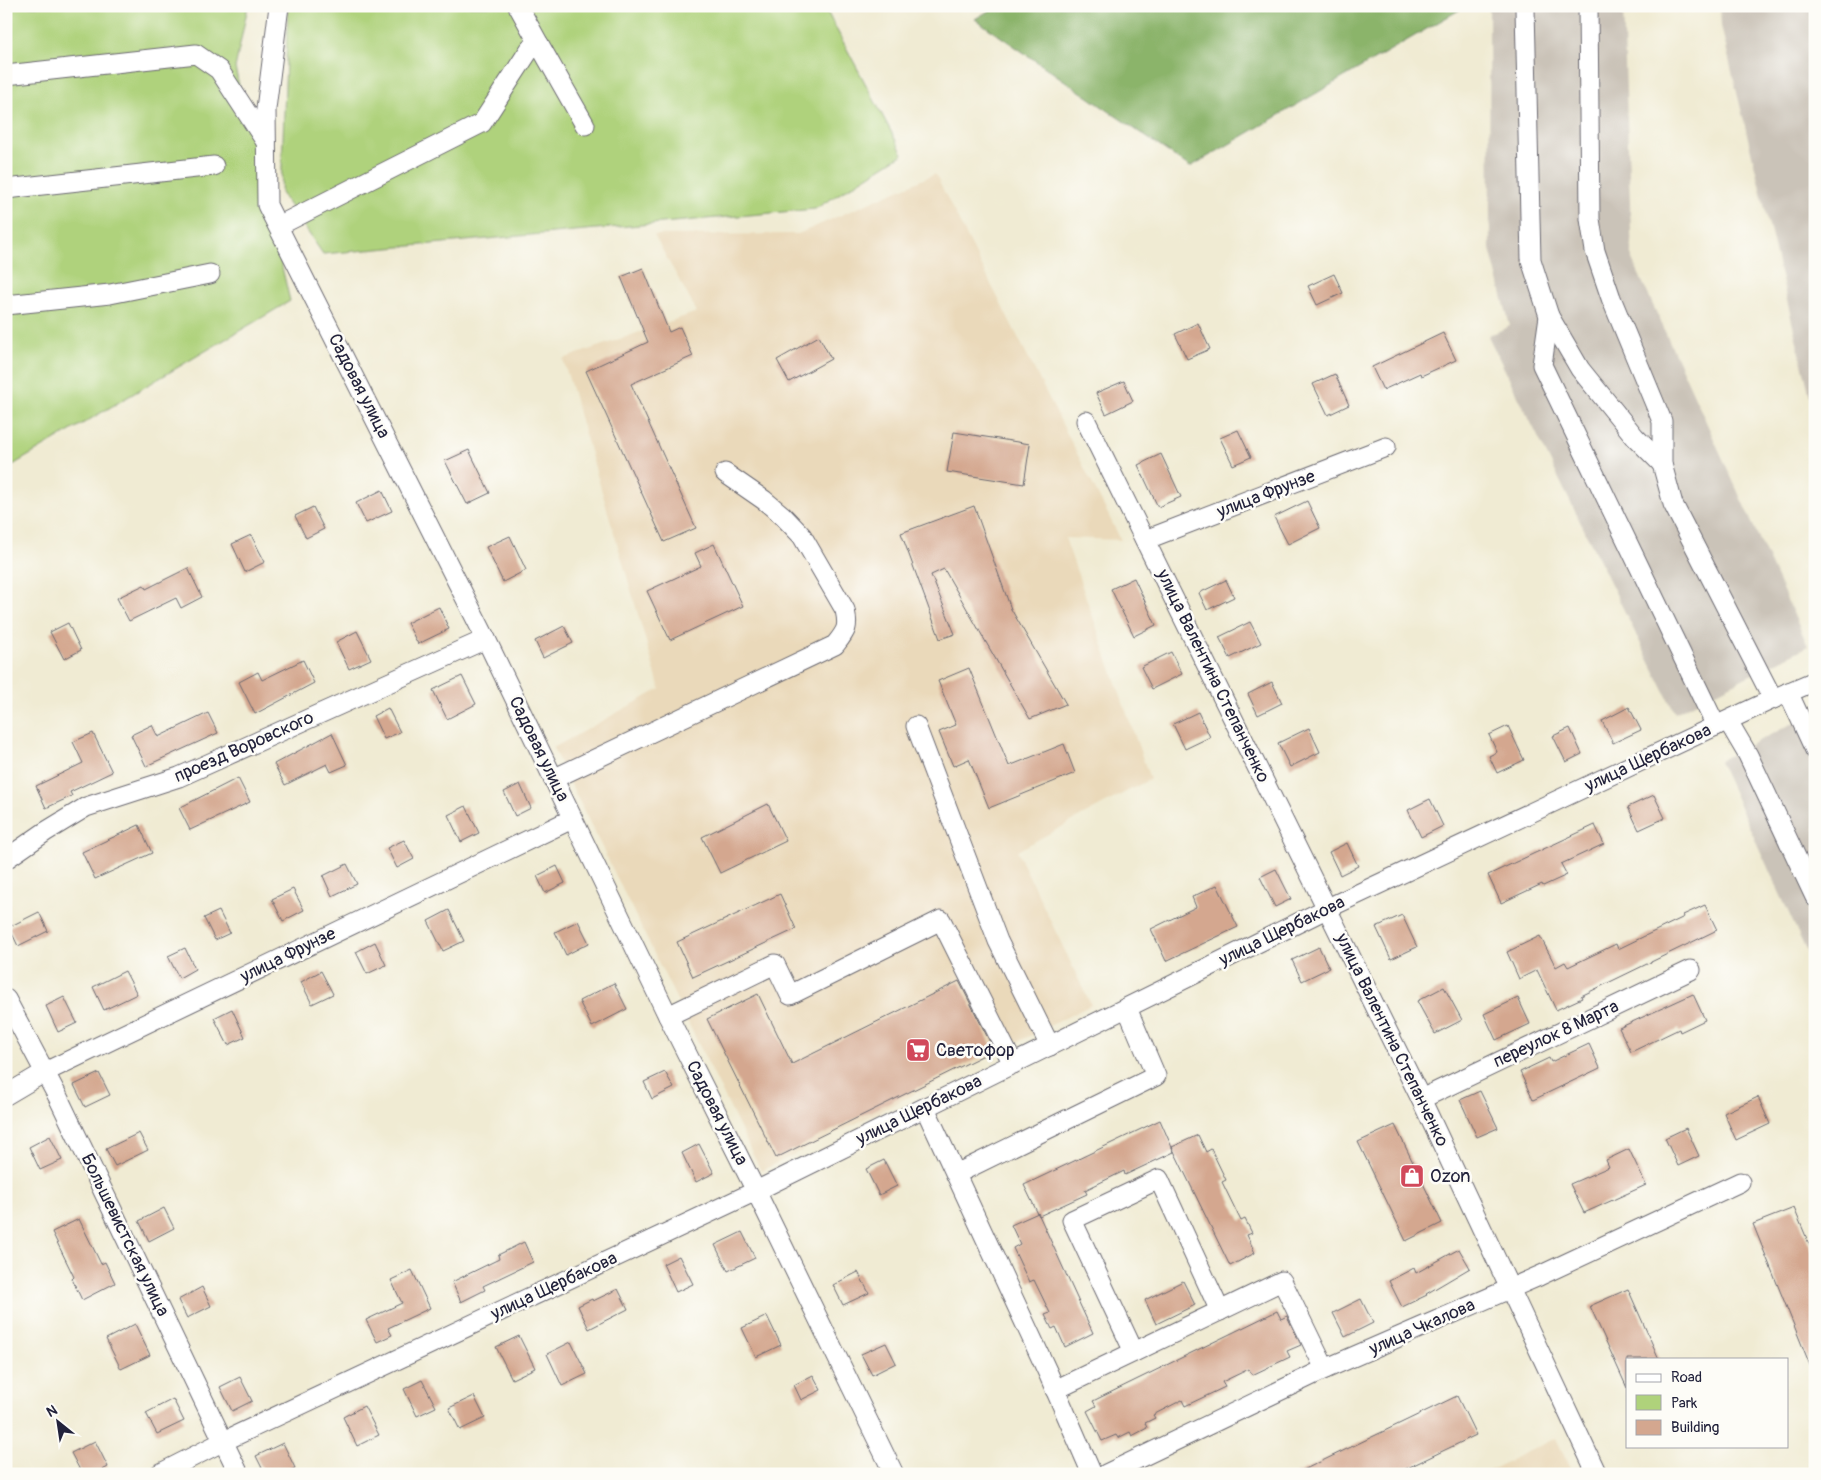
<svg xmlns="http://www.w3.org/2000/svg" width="1821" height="1480" viewBox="0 0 1821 1480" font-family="Pangolin,sans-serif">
<rect width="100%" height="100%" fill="#fdfcf7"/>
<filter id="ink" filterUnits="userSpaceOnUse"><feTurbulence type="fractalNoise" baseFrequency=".02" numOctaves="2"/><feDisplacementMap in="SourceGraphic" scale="10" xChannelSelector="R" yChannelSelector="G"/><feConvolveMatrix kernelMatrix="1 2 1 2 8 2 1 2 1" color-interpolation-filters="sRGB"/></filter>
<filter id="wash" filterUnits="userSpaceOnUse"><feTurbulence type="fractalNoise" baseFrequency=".0096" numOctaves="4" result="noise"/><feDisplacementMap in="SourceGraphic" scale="20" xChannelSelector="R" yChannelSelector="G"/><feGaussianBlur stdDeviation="1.12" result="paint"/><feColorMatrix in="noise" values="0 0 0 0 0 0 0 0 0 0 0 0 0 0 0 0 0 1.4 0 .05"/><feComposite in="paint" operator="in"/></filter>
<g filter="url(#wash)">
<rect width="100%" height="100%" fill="#f0ebd3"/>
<!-- built -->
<g fill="#ead9ba">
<path d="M935 174 1121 540 1065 538 1150 779 1017 851 1091 1005 761 1171 553 748 660 689 563 359 697 312 654 235 798 234Z"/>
<path d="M1556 1438 1573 1474H1482Z"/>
</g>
<!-- industrial -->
<g fill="#cac3b8">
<path d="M1491 6H1623L1632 259 1808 646 1675 713 1488 336 1510 326 1490 249 1489 7Z"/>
<path d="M1720 6H1815V417L1721 26Z"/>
<path d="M1815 712V970L1719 761Z"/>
</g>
<!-- green -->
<g fill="#afd27b" stroke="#687a5b">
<path d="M6 6H248L235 68 290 301 6 469Z"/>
<path d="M288 6H824L903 154 815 209 323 254 281 193Z"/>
</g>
<!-- forest -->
<path fill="#8bb46b" stroke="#566b53" d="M997 6H1466L1190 167 975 19Z"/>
<g id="blocks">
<!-- building -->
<g fill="#d4a78f">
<path d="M643 268 669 332 680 327 693 356 631 384 696 528 664 542 586 371 648 342 621 277Z"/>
<path d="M1334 274 1343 293 1317 305 1308 286Z"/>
<path d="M1198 323 1210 349 1187 359 1175 334Z"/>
<path d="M1443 333 1456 360 1421 376 1420 373 1383 390 1372 367Z"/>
<path d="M819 336 831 359 789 382 777 360Z"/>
<path d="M1335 374 1349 405 1328 415 1313 384Z"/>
<path d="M1124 381 1133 401 1106 414 1096 393Z"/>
<path d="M1238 430 1251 457 1233 465 1220 438Z"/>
<path d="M954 432 1030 444 1024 484 947 472Z"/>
<path d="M469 450 490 493 467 504 445 461Z"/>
<path d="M1161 454 1181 497 1158 507 1138 465Z"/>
<path d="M382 490 392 511 366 523 356 503Z"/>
<path d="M1307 501 1320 528 1288 544 1274 517Z"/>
<path d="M974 506 1011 609 1066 704 1030 719 944 569 931 575 955 634 940 639 901 533Z"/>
<path d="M313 507 324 529 306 538 295 516Z"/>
<path d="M251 535 265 562 245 572 232 544Z"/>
<path d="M510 536 526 570 503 582 486 547Z"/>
<path d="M714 544 743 606 670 640 647 591 701 566 695 553Z"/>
<path d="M188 568 202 597 181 608 176 598 129 621 117 598 144 585 146 589Z"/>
<path d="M1134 578 1156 625 1134 636 1111 589Z"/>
<path d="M1226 580 1234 597 1207 610 1199 593Z"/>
<path d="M439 607 449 629 418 644 407 623Z"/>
<path d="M1250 622 1261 643 1230 658 1219 637Z"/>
<path d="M68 623 81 650 64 659 50 632Z"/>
<path d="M564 626 573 643 543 658 535 641Z"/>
<path d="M357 631 371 659 349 669 336 642Z"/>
<path d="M1171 652 1182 674 1152 689 1141 667Z"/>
<path d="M303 660 314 683 255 714 239 682 258 672 262 680Z"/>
<path d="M969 668 1009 766 1064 744 1075 773 989 808 969 759 953 766 939 732 956 725 938 681Z"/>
<path d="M462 676 476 704 447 719 433 690Z"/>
<path d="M1272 682 1282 703 1258 715 1248 694Z"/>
<path d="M1629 707 1641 730 1613 743 1602 721Z"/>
<path d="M388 708 400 732 384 739 373 716Z"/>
<path d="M1198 712 1210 737 1185 749 1173 724Z"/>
<path d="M208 713 218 733 146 766 131 735 152 725 158 737Z"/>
<path d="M1508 726 1524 760 1497 773 1489 756 1497 752 1489 735Z"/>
<path d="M1309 728 1320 752 1290 767 1278 743Z"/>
<path d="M1570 728 1582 754 1566 762 1553 736Z"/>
<path d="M93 733 112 772 70 792 72 796 46 808 36 786 83 763 73 742Z"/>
<path d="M332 733 347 765 331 772 327 764 285 785 274 764Z"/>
<path d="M238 778 250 802 190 830 179 808Z"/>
<path d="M520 784 531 808 515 816 504 792Z"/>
<path d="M1654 795 1665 818 1639 830 1628 807Z"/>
<path d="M1430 799 1443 826 1421 837 1408 810Z"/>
<path d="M768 804 786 841 720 873 702 837Z"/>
<path d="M466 806 479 833 461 842 448 815Z"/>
<path d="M139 825 152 853 95 879 82 852Z"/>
<path d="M1595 825 1604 844 1561 864 1567 875 1543 886 1542 884 1501 903 1488 875Z"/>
<path d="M404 840 414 859 397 868 387 848Z"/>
<path d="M1347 843 1358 866 1340 875 1329 852Z"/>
<path d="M347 864 357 884 332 896 323 876Z"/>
<path d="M557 866 565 883 545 893 537 876Z"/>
<path d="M1276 869 1291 899 1275 907 1260 877Z"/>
<path d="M1217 885 1238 927 1166 961 1151 929 1196 907 1192 897Z"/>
<path d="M293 889 304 910 283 921 272 899Z"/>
<path d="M780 894 796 929 693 977 677 942Z"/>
<path d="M1705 905 1717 930 1581 996 1582 998 1556 1010 1537 970 1519 979 1507 952 1540 936 1556 967 1565 962 1568 967 1616 944 1618 949 1684 917 1683 915Z"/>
<path d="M449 910 464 941 443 951 428 921Z"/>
<path d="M219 911 230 933 215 940 204 918Z"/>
<path d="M39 912 48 931 18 946 9 927Z"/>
<path d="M1402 915 1417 947 1391 959 1376 927Z"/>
<path d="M578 921 589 943 566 955 555 932Z"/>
<path d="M375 942 386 965 367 974 356 952Z"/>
<path d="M1319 947 1329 968 1302 981 1292 960Z"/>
<path d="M185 948 195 969 179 978 168 956Z"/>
<path d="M125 971 137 994 104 1010 93 987Z"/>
<path d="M321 971 333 994 312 1004 301 982Z"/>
<path d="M959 981 994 1050 776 1158 707 1019 758 994 792 1064Z"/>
<path d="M614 983 627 1009 592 1027 579 1001Z"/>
<path d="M1444 987 1462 1020 1435 1034 1417 1001Z"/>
<path d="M1693 994 1705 1020 1680 1032 1679 1029 1631 1052 1619 1028Z"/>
<path d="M64 997 77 1023 58 1032 46 1006Z"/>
<path d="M1518 998 1530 1024 1496 1040 1484 1014Z"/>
<path d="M232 1009 245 1037 228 1045 214 1018Z"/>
<path d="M1589 1044 1600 1068 1533 1100 1520 1072 1549 1058 1551 1062Z"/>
<path d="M665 1072 674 1088 652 1099 644 1082Z"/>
<path d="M99 1073 110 1095 85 1107 74 1085Z"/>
<path d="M1480 1091 1498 1128 1477 1137 1460 1100Z"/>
<path d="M1758 1097 1770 1124 1736 1140 1724 1113Z"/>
<path d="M1160 1120 1174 1152 1125 1175 1124 1171 1085 1190 1087 1194 1039 1216 1024 1185Z"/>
<path d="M1395 1125 1442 1223 1406 1241 1358 1142Z"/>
<path d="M1686 1128 1699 1156 1678 1166 1665 1138Z"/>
<path d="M139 1133 148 1150 115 1166 106 1149Z"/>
<path d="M1198 1135 1206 1152 1211 1149 1226 1180 1222 1182 1241 1221 1245 1219 1252 1233 1247 1235 1255 1253 1230 1266 1172 1147Z"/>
<path d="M50 1136 62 1160 40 1170 29 1147Z"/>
<path d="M699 1144 714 1173 696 1182 682 1153Z"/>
<path d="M1629 1149 1646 1185 1584 1213 1570 1184 1609 1167 1606 1160Z"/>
<path d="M884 1160 897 1186 879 1195 866 1169Z"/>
<path d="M164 1208 174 1228 149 1241 139 1221Z"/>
<path d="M1794 1208 1815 1258 1814 1375 1753 1224Z"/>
<path d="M1038 1213 1093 1333 1065 1347 1056 1327 1052 1329 1045 1315 1050 1313 1034 1280 1029 1282 1013 1248 1020 1244 1011 1225Z"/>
<path d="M79 1219 101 1264 105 1262 115 1283 82 1300 72 1279 74 1277 52 1232Z"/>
<path d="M742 1232 755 1258 728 1271 715 1245Z"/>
<path d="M524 1242 533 1262 483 1286 485 1290 461 1302 452 1282 499 1259 498 1255Z"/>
<path d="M1459 1249 1470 1268 1426 1294 1427 1295 1402 1307 1389 1281 1414 1268 1416 1273Z"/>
<path d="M679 1256 693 1284 676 1292 663 1264Z"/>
<path d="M412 1270 430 1308 388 1328 392 1335 377 1342 366 1320 402 1303 391 1280Z"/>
<path d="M858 1272 869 1293 843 1305 833 1285Z"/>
<path d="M1183 1281 1195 1305 1156 1324 1145 1300Z"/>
<path d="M202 1287 211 1306 187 1318 178 1300Z"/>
<path d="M618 1289 628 1309 589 1329 578 1306 592 1299 593 1301Z"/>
<path d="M1628 1289 1659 1359H1627V1388L1590 1306Z"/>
<path d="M1361 1299 1373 1323 1345 1337 1333 1313Z"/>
<path d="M1277 1311 1281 1319 1287 1316 1301 1345 1287 1351 1290 1357 1252 1375 1249 1369 1222 1382 1225 1387 1185 1406 1182 1400 1153 1415 1155 1418 1145 1423 1147 1428 1132 1436 1130 1432 1118 1438 1116 1435 1102 1441 1087 1411 1096 1406 1093 1401Z"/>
<path d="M767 1316 781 1345 756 1357 742 1328Z"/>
<path d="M135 1324 150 1355 121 1369 106 1339Z"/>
<path d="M519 1336 535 1368 512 1379 496 1347Z"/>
<path d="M571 1342 587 1374 562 1386 547 1354Z"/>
<path d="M886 1343 896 1363 872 1375 861 1354Z"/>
<path d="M813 1375 821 1390 801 1400 794 1385Z"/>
<path d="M240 1377 252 1401 232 1411 220 1387Z"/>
<path d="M422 1380 436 1407 417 1416 404 1389Z"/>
<path d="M474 1396 485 1418 460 1430 449 1408Z"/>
<path d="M1457 1396 1476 1435 1395 1474H1295Z"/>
<path d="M173 1399 184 1421 157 1434 146 1413Z"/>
<path d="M364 1406 379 1435 357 1446 343 1417Z"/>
<path d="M95 1441 108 1467 95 1474H82L71 1453Z"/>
<path d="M283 1443 295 1468 284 1474H265L256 1456Z"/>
</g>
</g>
</g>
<g filter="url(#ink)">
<use href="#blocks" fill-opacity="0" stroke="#6a6870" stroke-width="1"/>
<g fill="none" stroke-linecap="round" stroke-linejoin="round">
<defs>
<g id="minor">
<path d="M279 6 266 109 267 205 486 639 668 1016 756 1191 894 1474"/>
<path d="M1588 6 1590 219 1595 251 1611 298 1662 421V464L1673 504 1773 699"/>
<path d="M1525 9 1531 260 1549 316 1542 365 1716 726"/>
<path d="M539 44 585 125"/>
<path d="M6 75 196 54 219 70 266 142"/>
<path d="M6 189 214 166"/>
<path d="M278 226 482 123 530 49 539 44 518 6"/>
<path d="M6 305 110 294 210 274"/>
<path d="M1549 316 1580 369 1635 437 1662 464"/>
<path d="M1086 421 1421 1099 1597 1474"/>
<path d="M1145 540 1386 447"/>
<path d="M1788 692 1815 750"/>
<path d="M1728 721 1748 755 1815 897"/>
<path d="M916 726 998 941 1050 1046"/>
<path d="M553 779 835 645C846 631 849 628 845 610L802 536 782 515 764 500 725 473"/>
<path d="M6 859 45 832 86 807 179 777 486 639"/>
<path d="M6 999 58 1097 239 1474"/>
<path d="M668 1016 775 964 790 995 941 920 1013 1064"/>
<path d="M6 1095 45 1072 572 819"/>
<path d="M1421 1099 1691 970"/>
<path d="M925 1108 1048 1373 1092 1474"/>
<path d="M956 1174 1156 1076 1127 1008"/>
<path d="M1134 1352 1072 1220 1159 1179 1220 1311"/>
<path d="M1055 1390 1282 1281 1325 1369"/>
<path d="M159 1474 224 1441 756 1191 1328 908 1773 699 1815 681"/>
<path d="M1106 1474 1325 1369 1539 1276 1740 1182"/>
</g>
</defs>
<!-- minor casing -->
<use href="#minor" stroke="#6a6870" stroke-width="21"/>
<!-- minor -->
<use href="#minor" stroke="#fff" stroke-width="19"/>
</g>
</g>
<!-- icons -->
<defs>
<symbol id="supermarket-square" viewBox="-11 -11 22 22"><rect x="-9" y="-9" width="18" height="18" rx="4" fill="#d1495b" stroke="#fdfcf7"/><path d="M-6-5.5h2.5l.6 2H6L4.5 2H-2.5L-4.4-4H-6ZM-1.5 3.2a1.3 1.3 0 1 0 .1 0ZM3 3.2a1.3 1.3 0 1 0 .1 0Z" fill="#fff"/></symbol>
<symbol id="shop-square" viewBox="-11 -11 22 22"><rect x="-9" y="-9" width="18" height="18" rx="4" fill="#d1495b" stroke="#fdfcf7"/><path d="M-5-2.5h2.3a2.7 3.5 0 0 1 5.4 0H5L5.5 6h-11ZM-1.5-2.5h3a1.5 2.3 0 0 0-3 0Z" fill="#fff"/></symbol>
</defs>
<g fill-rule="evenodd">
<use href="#supermarket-square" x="904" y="1036" width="28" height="28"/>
<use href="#shop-square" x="1398" y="1162" width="28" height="28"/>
</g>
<g text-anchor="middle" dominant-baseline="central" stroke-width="5" stroke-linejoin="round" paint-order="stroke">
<!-- street labels -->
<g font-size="18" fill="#22223b" stroke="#fdfcf7">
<text transform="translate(359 386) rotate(63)">Садовая улица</text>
<text transform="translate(1266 494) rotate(-21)">улица Фрунзе</text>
<text transform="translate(1213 676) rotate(64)">улица Валентина Степанченко</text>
<text transform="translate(244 747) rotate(-24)">проезд Воровского</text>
<text transform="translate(539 749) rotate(64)">Садовая улица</text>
<text transform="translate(1648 758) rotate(-25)">улица Щербакова</text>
<text transform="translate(1282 931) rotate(-26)">улица Щербакова</text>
<text transform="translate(288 955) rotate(-26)">улица Фрунзе</text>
<text transform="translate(1556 1034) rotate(-25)">переулок 8 Марта</text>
<text transform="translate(1392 1040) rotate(64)">улица Валентина Степанченко</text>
<text transform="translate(919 1110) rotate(-26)">улица Щербакова</text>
<text transform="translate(717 1113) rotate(63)">Садовая улица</text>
<text transform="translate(125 1235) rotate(64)">Большевистская улица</text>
<text transform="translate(554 1286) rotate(-25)">улица Щербакова</text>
<text transform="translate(1422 1327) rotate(-24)">улица Чкалова</text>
</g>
<!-- poi labels -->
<g font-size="18" fill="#22223b" stroke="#fdfcf7" text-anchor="start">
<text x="936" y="1050">Светофор</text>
<text x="1430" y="1176">Ozon</text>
</g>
</g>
<!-- margin -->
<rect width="1821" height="1480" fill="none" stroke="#fdfcf7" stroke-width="25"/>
<!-- legend -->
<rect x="1626" y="1358" width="162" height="90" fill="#fdfcf7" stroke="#a5a5ac"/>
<rect x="1636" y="1374" width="25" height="8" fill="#ffffff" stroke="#a5a5ac"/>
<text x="1671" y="1382" font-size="15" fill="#22223b">Road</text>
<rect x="1636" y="1395" width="25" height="15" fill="#afd27b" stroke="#a5a5ac"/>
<text x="1671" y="1408" font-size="15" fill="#22223b">Park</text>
<rect x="1636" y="1420" width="25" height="15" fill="#d4a78f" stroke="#a5a5ac"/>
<text x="1671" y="1432" font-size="15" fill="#22223b">Building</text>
<!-- north arrow -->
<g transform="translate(58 1422) rotate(330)" stroke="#fdfcf7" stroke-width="4" paint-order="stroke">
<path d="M0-4L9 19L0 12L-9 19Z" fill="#22223b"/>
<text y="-8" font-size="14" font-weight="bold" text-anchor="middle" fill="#22223b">N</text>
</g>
</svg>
